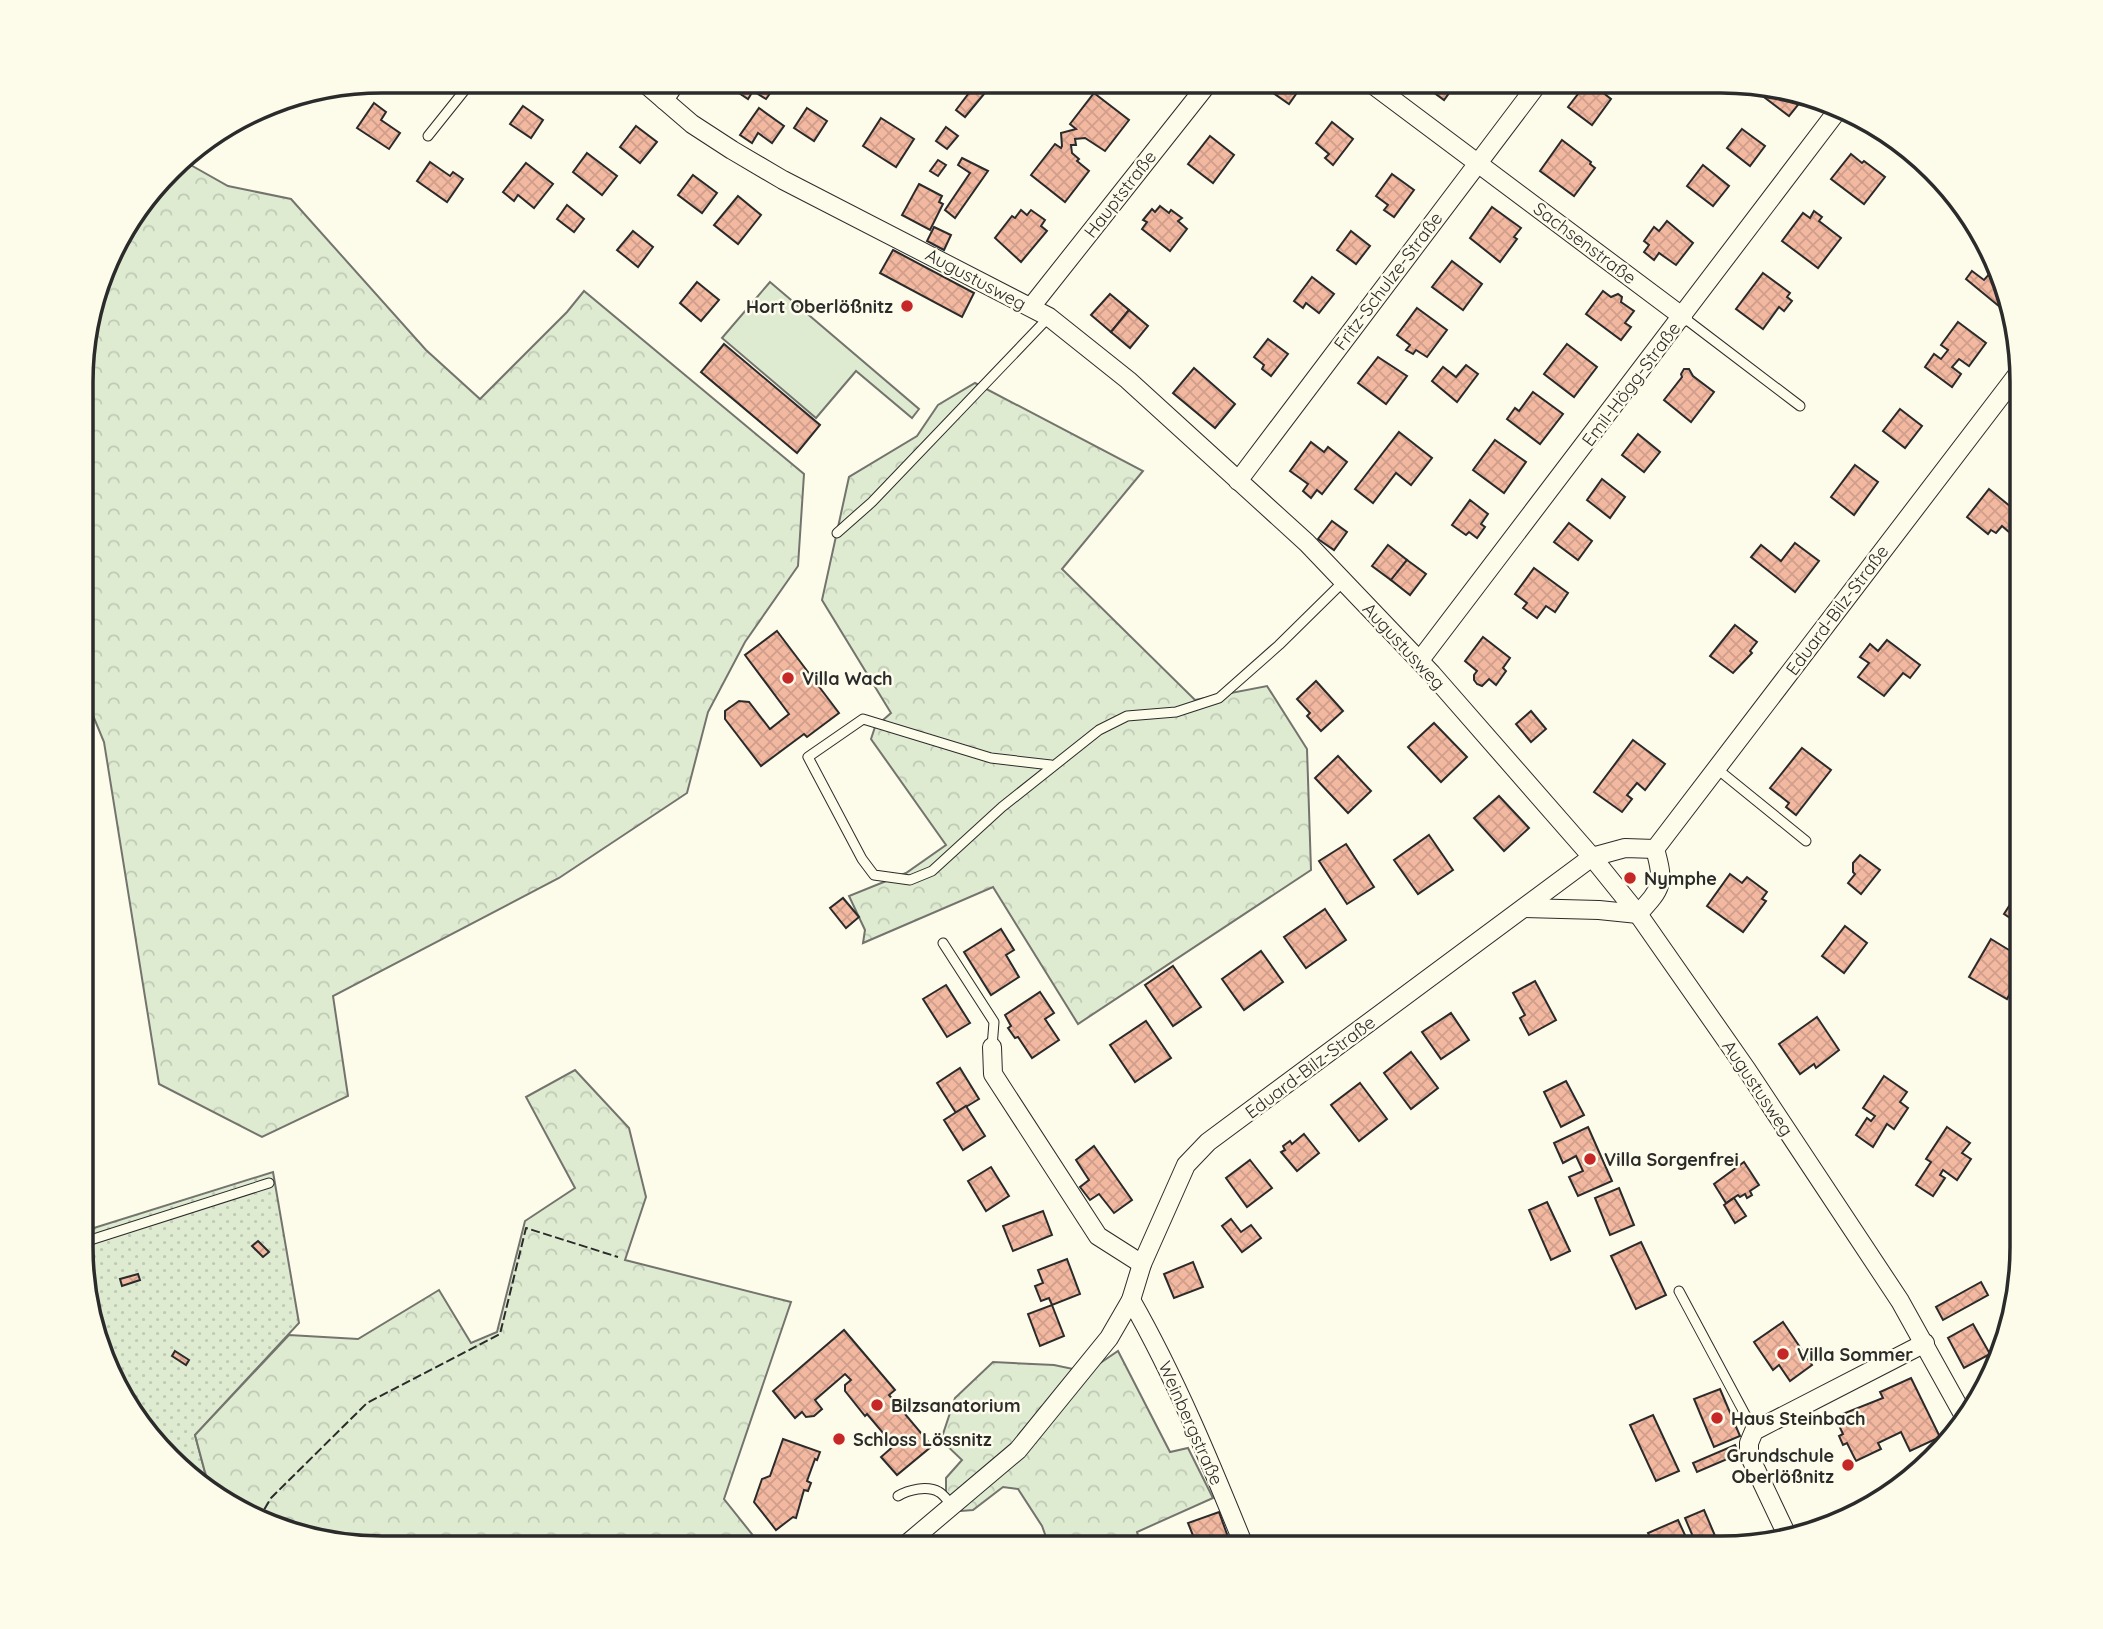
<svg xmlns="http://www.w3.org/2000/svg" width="2103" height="1629" viewBox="0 0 2103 1629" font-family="Quicksand,sans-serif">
<defs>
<pattern id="grass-dots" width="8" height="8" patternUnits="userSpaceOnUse" patternTransform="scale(1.75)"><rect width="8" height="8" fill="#deebd1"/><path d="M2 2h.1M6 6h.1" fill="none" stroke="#bfcab4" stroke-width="1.8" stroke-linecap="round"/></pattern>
<pattern id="forest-crowns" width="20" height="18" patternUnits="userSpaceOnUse" patternTransform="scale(1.75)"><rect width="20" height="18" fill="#deebd1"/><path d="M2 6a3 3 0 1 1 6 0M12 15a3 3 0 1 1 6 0" fill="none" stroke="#bfcab4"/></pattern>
<pattern id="building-cross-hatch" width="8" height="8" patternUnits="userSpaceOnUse" patternTransform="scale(1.75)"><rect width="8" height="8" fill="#f2b8a0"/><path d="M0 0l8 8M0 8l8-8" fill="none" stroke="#d09e8a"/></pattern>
</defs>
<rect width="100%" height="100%" fill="#fdfbea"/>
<!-- grass -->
<path fill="url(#grass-dots)" stroke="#74746e" stroke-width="2" d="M273 1172 299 1323 195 1435 210 1491 183 1474 112 1381 81 1268V1232Z"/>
<!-- forest -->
<g fill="url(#forest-crowns)" stroke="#74746e" stroke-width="2">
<path d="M180 159 228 186 291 199 426 350 480 399 567 312 584 291 804 474 798 566 745 642 708 712 687 793 559 878 333 996 348 1096 262 1137 159 1084 104 742 82 689 83 342 121 231Z"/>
<path d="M975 383 1143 471 1062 569 1195 700 1267 686 1307 749 1311 870 1078 1024 993 887 863 943 865 930 849 896 906 873 946 845 871 739 875 727 891 713 822 600 849 477 917 436 938 405Z"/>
<path d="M575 1070 629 1128 646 1197 625 1260 791 1302 724 1499 763 1548H362L267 1526 210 1491 195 1435 289 1335 358 1339 439 1290 471 1343 497 1332 525 1221 575 1188 526 1097Z"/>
<path d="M1118 1351 1170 1452 1188 1448 1213 1498 1137 1532 1142 1548H1050L1042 1526 1018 1489 1003 1487 973 1510 961 1511 946 1492V1478L962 1460 941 1440 955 1398 993 1362 1054 1365 1087 1372Z"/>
</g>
<!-- park -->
<path fill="#deebd1" stroke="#74746e" stroke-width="2" d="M770 282 919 409 912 418 856 371 816 418 722 338Z"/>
<!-- building -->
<g fill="url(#building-cross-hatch)" stroke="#2b2b2b" stroke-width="2">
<path d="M538 81H554L547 90 537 83Z"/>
<path d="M721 81H763L774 88 766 99 753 91 748 99Z"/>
<path d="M978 81 989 88 965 117 956 110Z"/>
<path d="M1136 81H1157L1149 91Z"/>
<path d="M1256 81H1301L1298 85 1301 87 1289 104Z"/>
<path d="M1418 81H1458L1444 100Z"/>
<path d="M1588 81 1611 99 1592 125 1568 107Z"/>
<path d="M1765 87 1805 96 1789 116 1760 94Z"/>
<path d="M1094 93 1129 120 1105 151 1085 138 1075 139 1076 145H1071L1072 153 1079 159 1077 161 1089 171 1065 202 1031 175 1055 144 1061 148 1062 146 1061 133 1076 129 1070 124Z"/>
<path d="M374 103 386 112 381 120 400 133 389 149 357 128Z"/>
<path d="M523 106 543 120 531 138 510 124Z"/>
<path d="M759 108 784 126 772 143 758 133 752 143 740 135Z"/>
<path d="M807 108 827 121 814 141 794 128Z"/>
<path d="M881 118 914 139 896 167 863 146Z"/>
<path d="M1332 122 1353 139 1333 165 1325 158 1329 154 1316 143Z"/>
<path d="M636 126 657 142 640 163 620 147Z"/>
<path d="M946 127 958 136 947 149 936 141Z"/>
<path d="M1742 129 1765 146 1750 166 1727 148Z"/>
<path d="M1210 136 1234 155 1213 183 1188 164Z"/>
<path d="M1562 140 1591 162 1590 164 1595 168 1574 196 1540 171Z"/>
<path d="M587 153 617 176 602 195 573 172Z"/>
<path d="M1851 154 1862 163 1864 161 1885 177 1864 204 1831 179Z"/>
<path d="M962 158 988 171 955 218 945 210 970 173 958 165Z"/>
<path d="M938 160 946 165 938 176 930 171Z"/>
<path d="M430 162 450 176 453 172 463 179 447 202 417 181Z"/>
<path d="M526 163 553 184 534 208 518 195 514 201 503 192Z"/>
<path d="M1703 165 1729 186 1713 206 1687 186Z"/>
<path d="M1392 174 1414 190 1394 217 1384 210 1388 205 1376 196Z"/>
<path d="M693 175 717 193 702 213 678 195Z"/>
<path d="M919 184 942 196 939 202 943 204 930 230 902 215Z"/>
<path d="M738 196 761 215 738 244 714 225Z"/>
<path d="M567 205 584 219 574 232 557 219Z"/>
<path d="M1160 206 1169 213 1171 210 1182 218 1178 221 1187 229 1170 251 1142 229 1147 222 1143 220 1152 209 1155 212Z"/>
<path d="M1492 207 1521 228 1514 237 1517 239 1500 262 1470 238Z"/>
<path d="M1021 210 1027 215 1031 210 1045 220 1041 226 1047 231 1021 262 995 238 1012 216 1015 218Z"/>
<path d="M1814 211 1822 217 1819 221 1841 238 1818 268 1782 241 1803 213 1810 218Z"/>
<path d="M1667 221 1693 243 1676 265 1659 253 1654 260 1644 252 1649 245 1644 241 1654 227 1659 231Z"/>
<path d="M934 227 951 235 944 250 927 241Z"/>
<path d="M633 231 653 247 638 267 617 250Z"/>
<path d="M1351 231 1370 246 1356 264 1337 250Z"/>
<path d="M893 250 974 293 962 317 880 273Z"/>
<path d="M1452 261 1482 284 1463 310 1432 287Z"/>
<path d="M1972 271 1984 280 1991 272 1999 278 2006 312 1966 279Z"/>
<path d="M1763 273 1790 293 1787 297 1792 301 1784 311 1779 307 1763 329 1736 309Z"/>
<path d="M1312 277 1334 294 1319 313 1306 303 1303 308 1294 301Z"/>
<path d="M697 282 719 300 701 321 680 303Z"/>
<path d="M1603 291 1611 297 1618 294 1622 297 1621 302 1634 311 1625 323 1631 327 1621 340 1586 314Z"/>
<path d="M1110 294 1129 310 1111 332 1091 315Z"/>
<path d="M1417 308 1447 330 1427 357 1416 350 1413 354 1406 350 1410 345 1397 335Z"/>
<path d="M1129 310 1148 326 1130 348 1111 332Z"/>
<path d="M1958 322 1986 343 1969 366 1959 359 1952 367 1961 374 1952 387 1925 367 1934 354 1941 359 1948 350 1941 345Z"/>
<path d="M1268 339 1288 354 1271 376 1262 369 1264 365 1254 357Z"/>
<path d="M724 344 820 425 797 453 701 372Z"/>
<path d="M1567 344 1597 367 1574 397 1544 374Z"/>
<path d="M1378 357 1407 376 1386 404 1358 383Z"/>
<path d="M1466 365 1478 374 1457 402 1432 381 1443 367 1456 377Z"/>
<path d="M1194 368 1235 404 1215 428 1173 393Z"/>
<path d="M1684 369H1689L1693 376 1714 392 1691 422 1664 400 1682 377 1681 374Z"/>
<path d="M1533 392 1563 414 1540 444 1507 419 1515 408 1519 411Z"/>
<path d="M1900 409 1922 426 1905 448 1883 431Z"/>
<path d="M1399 432 1432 458 1411 485 1396 473 1373 503 1355 489Z"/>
<path d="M1638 434 1660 452 1644 472 1622 455Z"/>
<path d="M1495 440 1526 462 1504 493 1473 470Z"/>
<path d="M1311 442 1324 452 1328 447 1347 462 1322 494 1317 490 1311 498 1303 491 1308 484 1290 471Z"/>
<path d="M1855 465 1878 482 1854 515 1831 497Z"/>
<path d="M1602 479 1625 497 1610 518 1587 500Z"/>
<path d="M1989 489 2022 516 2009 532 2002 526 1996 533 1991 530 1988 534 1967 517Z"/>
<path d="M1470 500 1488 514 1481 524 1485 527 1477 538 1469 532 1466 535 1452 525Z"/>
<path d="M1332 521 1347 532 1334 550 1318 539Z"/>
<path d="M1569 523 1592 541 1578 560 1554 542Z"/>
<path d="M1795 543 1819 561 1795 592 1751 557 1761 545 1781 561Z"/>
<path d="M1388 545 1407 560 1391 580 1372 566Z"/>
<path d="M1407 560 1426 574 1410 595 1391 580Z"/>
<path d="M1534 568 1568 593 1555 612 1546 606 1537 618 1523 608 1527 603 1515 594Z"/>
<path d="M1735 625 1757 642 1750 651 1752 653 1733 673 1710 656Z"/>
<path d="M777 631 839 713 807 737 804 734 761 766 725 719V711L739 701 749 702 770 729 789 714 745 655Z"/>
<path d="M1483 637 1510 658 1503 668 1506 671 1496 685 1489 679 1482 686 1477 684 1474 680V675L1477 671 1465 661Z"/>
<path d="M1887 640 1920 665 1910 678 1903 673 1884 696 1858 677 1869 663 1860 657 1870 644 1878 651Z"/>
<path d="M1316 681 1343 711 1321 731 1307 716 1310 713 1297 699Z"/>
<path d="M1531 711 1546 729 1531 742 1516 724Z"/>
<path d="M1434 723 1467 757 1441 782 1408 747Z"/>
<path d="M1633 740 1665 764 1645 790 1637 783 1627 795 1632 799 1622 812 1594 792Z"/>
<path d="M1802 748 1831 770 1796 815 1786 807 1789 803 1770 788Z"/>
<path d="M1338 756 1371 791 1348 813 1315 778Z"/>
<path d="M1499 796 1529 828 1504 851 1474 818Z"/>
<path d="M1429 835 1453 870 1418 894 1394 860Z"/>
<path d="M1346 844 1374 887 1347 904 1319 861Z"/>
<path d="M1860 855 1880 870 1861 894 1848 883 1855 874 1853 872V863Z"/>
<path d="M1730 874 1742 883 1747 877 1767 892 1762 899 1766 901 1743 932 1707 906Z"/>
<path d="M2022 886V926L2004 914Z"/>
<path d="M843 898 859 917 846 928 830 908Z"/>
<path d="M1325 909 1346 940 1306 968 1284 937Z"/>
<path d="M1845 926 1867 943 1844 973 1822 956Z"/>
<path d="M1001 929 1014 950 1006 955 1019 977 991 995 964 952Z"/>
<path d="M1991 939 2022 958V972L2007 999 1969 977Z"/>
<path d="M1261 951 1283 982 1244 1010 1222 979Z"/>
<path d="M1173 966 1201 1007 1173 1026 1145 985Z"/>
<path d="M1535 981 1556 1020 1529 1035 1520 1018 1525 1015 1513 993Z"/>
<path d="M946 985 970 1023 947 1037 923 999Z"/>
<path d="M1040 992 1054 1013 1045 1019 1059 1040 1032 1058 1018 1037 1015 1038 1008 1028 1011 1026 1005 1015Z"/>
<path d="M1451 1013 1469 1040 1441 1059 1422 1032Z"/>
<path d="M1817 1017 1839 1050 1816 1068 1814 1064 1800 1074 1779 1044Z"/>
<path d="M1146 1021 1171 1058 1135 1082 1110 1045Z"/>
<path d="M1411 1052 1438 1088 1411 1109 1384 1073Z"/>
<path d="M960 1068 979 1099 956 1113 937 1083Z"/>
<path d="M1884 1076 1907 1092 1900 1102 1908 1108 1894 1129 1887 1124 1873 1147 1856 1135 1867 1118 1871 1121 1875 1116 1863 1108Z"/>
<path d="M1566 1081 1584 1115 1561 1127 1544 1092Z"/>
<path d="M1360 1083 1387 1119 1359 1141 1331 1105Z"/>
<path d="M966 1106 985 1136 963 1150 944 1120Z"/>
<path d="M1588 1127 1612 1181 1578 1196 1569 1177 1583 1171 1576 1156 1563 1163 1554 1143Z"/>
<path d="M1947 1127 1970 1143 1962 1153 1971 1159 1957 1180 1943 1170 1940 1175 1945 1178 1933 1196 1916 1185 1931 1162 1926 1159Z"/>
<path d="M1304 1134 1319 1153 1297 1171 1281 1152 1285 1150 1283 1146 1290 1141 1292 1144Z"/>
<path d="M1094 1146 1132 1200 1114 1213 1099 1194 1090 1200 1080 1187 1089 1180 1076 1160Z"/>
<path d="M1250 1160 1272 1188 1247 1207 1226 1178Z"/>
<path d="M1744 1162 1759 1185 1750 1191 1752 1195 1747 1198 1745 1194 1740 1197 1738 1195 1726 1203 1714 1184Z"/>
<path d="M991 1167 1009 1196 986 1211 968 1181Z"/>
<path d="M1619 1188 1634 1225 1610 1235 1595 1198Z"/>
<path d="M1734 1198 1746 1216 1735 1223 1724 1205Z"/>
<path d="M1547 1202 1570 1251 1551 1260 1529 1210Z"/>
<path d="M1043 1211 1052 1235 1013 1251 1003 1226Z"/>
<path d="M1231 1219 1241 1232 1251 1225 1261 1238 1242 1252 1222 1226Z"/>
<path d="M258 1241 269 1252 263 1257 252 1246Z"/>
<path d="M1641 1242 1666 1295 1636 1309 1611 1256Z"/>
<path d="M1067 1259 1080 1294 1052 1305 1049 1298 1041 1301 1035 1286 1043 1283 1038 1270Z"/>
<path d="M1193 1262 1203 1287 1174 1298 1164 1274Z"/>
<path d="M138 1274 140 1280 122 1286 120 1279Z"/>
<path d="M1981 1282 1988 1295 1943 1320 1936 1307Z"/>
<path d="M1052 1305 1064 1336 1040 1346 1028 1314Z"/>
<path d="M1783 1322 1812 1365 1790 1381 1779 1365 1773 1370 1754 1342Z"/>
<path d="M1973 1324 1990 1354 1964 1368 1948 1338Z"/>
<path d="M844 1330 895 1390 889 1395 932 1446 897 1475 881 1457 896 1444 891 1438 886 1441 883 1438 884 1434 867 1414 865 1416 845 1391V1385L851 1380 845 1374 815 1400 822 1409 814 1416 806 1417 802 1412 795 1418 773 1391Z"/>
<path d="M175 1351 189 1360 186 1365 172 1356Z"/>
<path d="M1911 1378 1940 1437 1910 1451 1901 1432 1878 1443 1881 1449 1856 1461 1847 1443 1843 1445 1839 1436 1843 1434 1835 1417 1883 1398 1880 1392Z"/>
<path d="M1720 1389 1740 1436 1714 1447 1694 1399Z"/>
<path d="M1653 1415 1679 1471 1656 1481 1630 1425Z"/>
<path d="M783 1439 820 1452 817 1460 815 1459 807 1481 811 1483 808 1491 804 1490 796 1518 793 1517 776 1530 754 1502 762 1479 770 1476Z"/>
<path d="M1735 1445 1739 1454 1697 1472 1693 1463Z"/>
<path d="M1704 1510 1716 1538 1697 1546 1685 1518Z"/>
<path d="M1219 1512 1232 1548H1198L1188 1523Z"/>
<path d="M1678 1520 1691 1548H1655L1648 1533Z"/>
</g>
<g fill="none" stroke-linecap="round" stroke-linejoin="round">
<defs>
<g id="lane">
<path d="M428 136 472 81"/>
<path d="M1683 317 1800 406"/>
<path d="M837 533 872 502 1049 317"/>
<path d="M1051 765 991 758 863 719 808 757 862 859 874 875 910 880 932 871 1002 807 1099 730 1127 716 1176 712 1219 698 1279 645 1344 581"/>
<path d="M1716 768 1806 841"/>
<path d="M943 943 994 1022 992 1047"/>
<path d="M81 1243 269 1183"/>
<path d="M1679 1291 1754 1431"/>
<path d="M898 1496C908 1490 927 1485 939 1492 943 1494 948 1501 952 1505"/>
</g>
<g id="street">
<path d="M642 81 692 124 732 150 783 180 1049 317 1128 380 1307 543 1432 674 1592 857 1638 914 1747 1070 1900 1301 1965 1418"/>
<path d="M1368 81 1683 317"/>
<path d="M664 100 677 81"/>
<path d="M1031 307 1210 81"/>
<path d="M1238 481 1540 81"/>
<path d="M1420 660 1841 106"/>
<path d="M1655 849 2020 371"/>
<path d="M1524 908 1599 910 1638 914"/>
<path d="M1638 914C1662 888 1665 884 1655 849"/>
<path d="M992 1047 993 1074 1098 1236 1142 1264"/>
<path d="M1131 1300C1176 1379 1211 1464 1245 1548"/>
<path d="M1786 1533 1749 1455V1443L1754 1431 1925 1343"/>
<path d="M902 1548 1018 1450 1109 1338 1131 1300 1142 1264 1186 1165 1208 1142 1592 857 1625 848 1655 849"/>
</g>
</defs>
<!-- lane casing -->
<use href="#lane" stroke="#2b2b2b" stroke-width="11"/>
<!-- street casing -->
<use href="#street" stroke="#2b2b2b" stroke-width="20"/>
<!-- lane -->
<use href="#lane" stroke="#fdfbea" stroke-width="9"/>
<!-- street -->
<use href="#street" stroke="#fdfbea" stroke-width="18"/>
<!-- fence -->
<path stroke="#2b2b2b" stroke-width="2" stroke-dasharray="9 3.5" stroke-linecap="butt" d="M258 1520 271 1498 367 1403 500 1334 526 1228 618 1257"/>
<!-- wall -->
<path stroke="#2b2b2b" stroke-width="3.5" d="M82 706 90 698 82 680"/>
</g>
<!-- markers -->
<g fill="#c62828" stroke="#fdfbea" stroke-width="2.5">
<circle cx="907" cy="306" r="7"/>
<circle cx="788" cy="678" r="7"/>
<circle cx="1630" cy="878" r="7"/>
<circle cx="1590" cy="1159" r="7"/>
<circle cx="1783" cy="1354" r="7"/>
<circle cx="877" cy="1405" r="7"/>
<circle cx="1717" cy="1418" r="7"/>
<circle cx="839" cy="1439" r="7"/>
<circle cx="1848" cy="1465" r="7"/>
</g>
<g text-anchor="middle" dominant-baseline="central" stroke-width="5" stroke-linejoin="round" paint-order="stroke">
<!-- street labels -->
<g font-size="18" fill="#2b2b2b" stroke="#fdfbea">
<text transform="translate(1120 194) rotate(-52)">Hauptstraße</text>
<text transform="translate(1585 243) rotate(37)">Sachsenstraße</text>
<text transform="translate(976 279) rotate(28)">Augustusweg</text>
<text transform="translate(1388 281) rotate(-53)">Fritz-Schulze-Straße</text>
<text transform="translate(1631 384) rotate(-53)">Emil-Högg-Straße</text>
<text transform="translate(1837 610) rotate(-53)">Eduard-Bilz-Straße</text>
<text transform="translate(1404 646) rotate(47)">Augustusweg</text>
<text transform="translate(1310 1067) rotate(-37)">Eduard-Bilz-Straße</text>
<text transform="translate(1758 1088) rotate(56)">Augustusweg</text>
<text transform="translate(1191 1423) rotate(66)">Weinbergstraße</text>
</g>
<!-- poi labels -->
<g font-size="18" font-weight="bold" fill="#2b2b2b" stroke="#fdfbea" text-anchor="start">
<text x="893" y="306" text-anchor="end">Hort Oberlößnitz</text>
<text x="802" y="678">Villa Wach</text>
<text x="1644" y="878">Nymphe</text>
<text x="1604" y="1159">Villa Sorgenfrei</text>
<text x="1797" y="1354">Villa Sommer</text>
<text x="891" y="1405">Bilzsanatorium</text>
<text x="1731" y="1418">Haus Steinbach</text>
<text x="853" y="1439">Schloss Lössnitz</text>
<text x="1834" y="1455" text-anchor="end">Grundschule<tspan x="1834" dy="21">Oberlößnitz</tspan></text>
</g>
</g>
<!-- crop -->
<path d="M0 0H2103V1629H0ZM382 93H1721A289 289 0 0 1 2010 382V1247A289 289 0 0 1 1721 1536H382A289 289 0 0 1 93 1247V382A289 289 0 0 1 382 93Z" fill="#fdfbea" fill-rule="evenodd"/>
<path fill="none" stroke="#2b2b2b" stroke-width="3.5" d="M382 93H1721A289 289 0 0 1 2010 382V1247A289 289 0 0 1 1721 1536H382A289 289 0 0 1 93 1247V382A289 289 0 0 1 382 93Z"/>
</svg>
